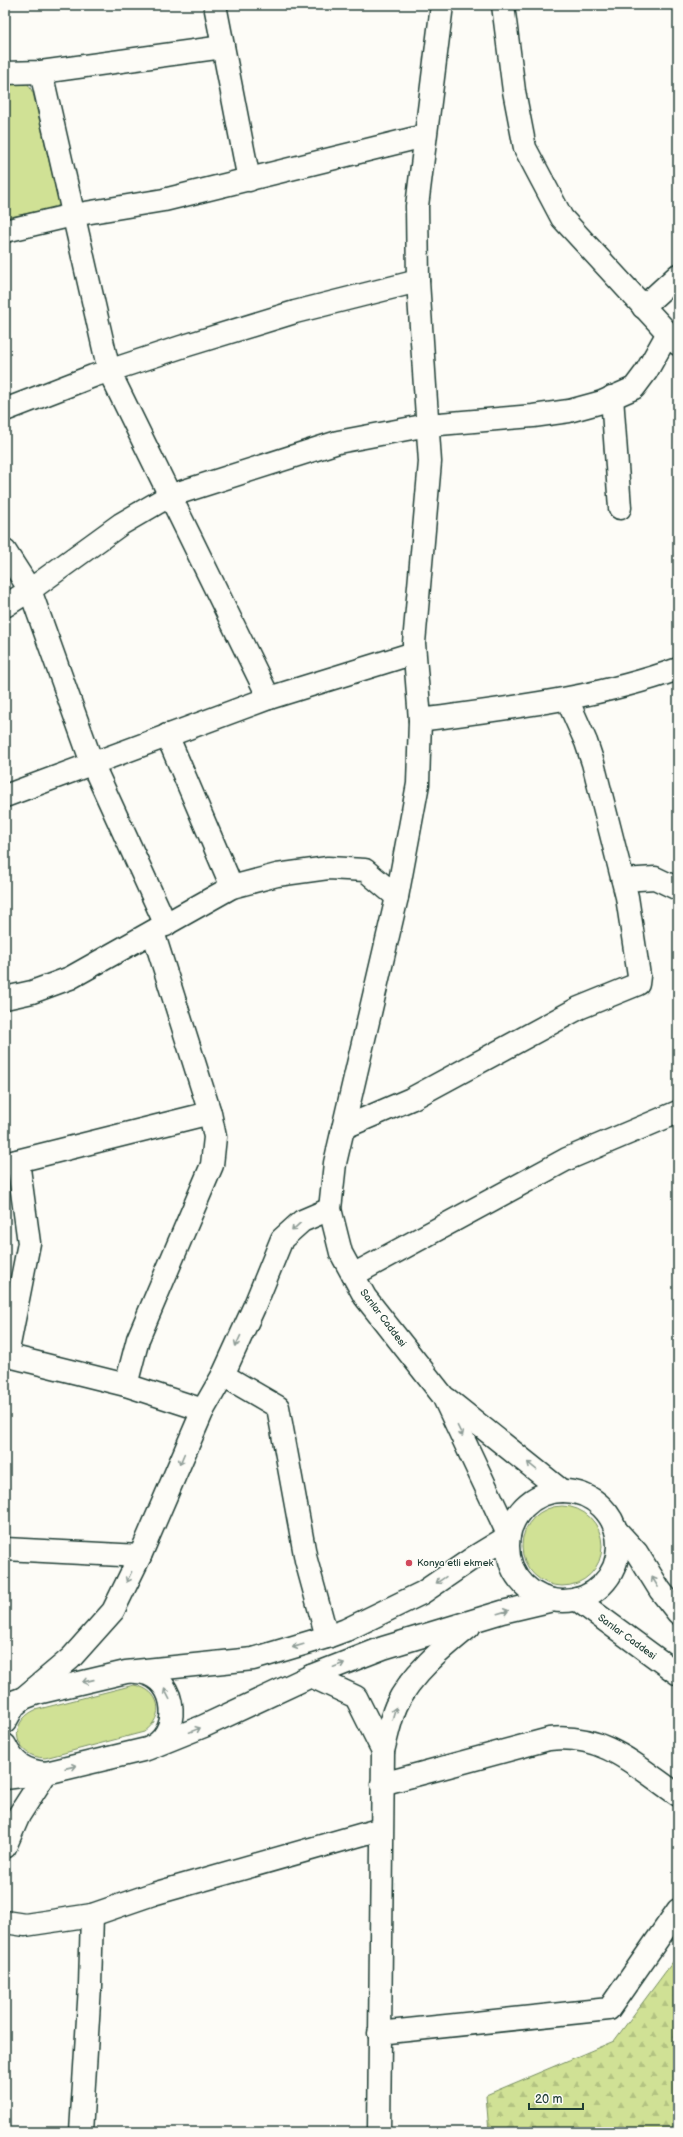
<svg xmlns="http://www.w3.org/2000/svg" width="683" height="2137" viewBox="0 0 683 2137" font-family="'Balsamiq Sans',sans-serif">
<defs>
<pattern id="forest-firs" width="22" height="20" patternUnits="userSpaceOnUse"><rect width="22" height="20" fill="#d0e195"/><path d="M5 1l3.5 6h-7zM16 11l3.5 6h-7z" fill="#b2c281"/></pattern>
</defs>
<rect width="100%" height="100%" fill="#fdfcf7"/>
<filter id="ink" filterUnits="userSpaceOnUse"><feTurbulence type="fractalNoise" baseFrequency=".025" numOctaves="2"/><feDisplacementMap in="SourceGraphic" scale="8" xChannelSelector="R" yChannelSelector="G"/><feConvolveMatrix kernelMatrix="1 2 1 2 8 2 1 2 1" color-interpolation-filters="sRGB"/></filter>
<g filter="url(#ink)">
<!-- green -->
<g fill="#d0e195" stroke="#788f64">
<path d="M5 82H27L33 93 60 207 5 218Z"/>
<circle cx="562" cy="1546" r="40"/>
<path d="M134 1685C161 1690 166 1716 144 1732L45 1758C14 1757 7 1723 35 1710Z"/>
</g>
<!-- forest -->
<path fill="url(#forest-firs)" stroke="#788f64" d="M678 1955V2132H489L486 2095 614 2041Z"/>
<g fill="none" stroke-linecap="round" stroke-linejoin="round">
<defs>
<g id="minor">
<path d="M215 5 249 180"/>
<path d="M503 5 514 91 525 148 562 218 678 344"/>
<path d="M41 72 109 371 269 698"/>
<path d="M5 73 41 72 223 47"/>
<path d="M5 231 73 215 164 200 424 136"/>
<path d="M643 307 678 275"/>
<path d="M612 397 620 508"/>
<path d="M5 410 93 376 181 347 295 312 418 281"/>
<path d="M5 551 30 590 92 763 166 925"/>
<path d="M5 606 30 590 121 524 169 496 338 442 428 425 533 416 569 411 602 402 634 388 646 372 668 333"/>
<path d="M420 720C507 708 595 699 678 669"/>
<path d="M167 735 232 887"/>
<path d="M5 796 269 698 414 653"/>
<path d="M623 880 655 878 678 889"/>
<path d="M5 998 32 992 70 978 232 887 277 875 328 868 365 870 397 897"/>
<path d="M343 1128 411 1099 579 1008 638 984 639 976 627 897 593 763 586 742 567 699"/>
<path d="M5 1164 210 1113"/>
<path d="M353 1275 567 1159 678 1112"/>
<path d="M5 1355 126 1385 203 1410"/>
<path d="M7 1355 29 1243 18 1161"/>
<path d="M223 1375 278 1407 306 1560 327 1637"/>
<path d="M126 1385 138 1339 212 1165 215 1137 210 1113 153 932"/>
<path d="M447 1399 562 1491"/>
<circle cx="563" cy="1546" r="55"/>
<path d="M616 1530 637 1553 660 1590 678 1613"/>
<path d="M5 1549 140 1556"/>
<path d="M576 1599 678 1674"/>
<path d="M135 1672C175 1672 184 1728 153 1746"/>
<path d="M311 1676 356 1697 383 1751"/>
<path d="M5 1705 37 1693 126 1672 253 1659 327 1637 346 1630 422 1593 473 1558 509 1536 443 1396 365 1297 341 1253 330 1209 335 1163 397 897 418 784 420 720 414 643 430 462 418 281 417 206 442 5"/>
<path d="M5 1722 14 1706 71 1658 113 1611 140 1556 203 1410 223 1375 255 1305 282 1239 302 1221 330 1209"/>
<path d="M5 1745C14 1764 25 1771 46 1773L19 1815 5 1847"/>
<path d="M5 1778 46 1773 147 1749 204 1726 311 1676 383 1648 502 1612 553 1600"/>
<path d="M382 1784 549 1739C604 1733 636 1766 678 1795"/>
<path d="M92 1915 153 1894 381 1829"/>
<path d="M5 1922 25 1925 92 1915 90 1986 81 2132"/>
<path d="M379 2033 609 2009 678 1910"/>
<path d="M379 2132 383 1751C387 1736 390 1720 396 1706 410 1675 443 1648 469 1627"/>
</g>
</defs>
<!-- minor casing -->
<use href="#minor" stroke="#1f3d34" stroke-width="25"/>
<!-- minor -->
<use href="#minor" stroke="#fdfcf7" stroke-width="22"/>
</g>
<!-- one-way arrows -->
<defs><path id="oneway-shaft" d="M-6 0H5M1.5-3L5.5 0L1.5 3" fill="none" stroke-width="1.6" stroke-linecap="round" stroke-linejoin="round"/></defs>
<g stroke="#8e9c96">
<use href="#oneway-shaft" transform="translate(296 1227) rotate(137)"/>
<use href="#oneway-shaft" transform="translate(238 1341) rotate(115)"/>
<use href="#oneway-shaft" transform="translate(460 1431) rotate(64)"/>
<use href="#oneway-shaft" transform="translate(182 1459) rotate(113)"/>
<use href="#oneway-shaft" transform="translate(532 1466) rotate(-141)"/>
<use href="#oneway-shaft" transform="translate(129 1577) rotate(116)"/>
<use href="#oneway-shaft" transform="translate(441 1580) rotate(146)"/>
<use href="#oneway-shaft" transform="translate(655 1582) rotate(-121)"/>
<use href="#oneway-shaft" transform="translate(503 1612) rotate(-16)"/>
<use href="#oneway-shaft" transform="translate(298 1646) rotate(164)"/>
<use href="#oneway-shaft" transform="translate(339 1665) rotate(-21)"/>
<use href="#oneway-shaft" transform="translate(88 1681) rotate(167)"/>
<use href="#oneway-shaft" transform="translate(167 1694) rotate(-117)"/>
<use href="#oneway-shaft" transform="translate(394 1713) rotate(-74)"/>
<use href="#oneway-shaft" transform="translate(195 1730) rotate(-22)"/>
<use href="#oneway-shaft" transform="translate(71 1767) rotate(-13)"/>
</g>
</g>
<!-- markers -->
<circle fill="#d1495b" stroke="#fdfcf7" stroke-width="1.5" cx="409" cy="1563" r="4"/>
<g text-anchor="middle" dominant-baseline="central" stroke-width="3" stroke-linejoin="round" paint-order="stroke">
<!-- street labels -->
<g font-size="10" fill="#1f3d34" stroke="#fdfcf7">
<text transform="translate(383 1318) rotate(53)">Sarılar Caddesi</text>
<text transform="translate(627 1637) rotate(36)">Sarılar Caddesi</text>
</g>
<!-- poi labels -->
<g font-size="10" fill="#1f3d34" stroke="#fdfcf7" text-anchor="start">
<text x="417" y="1563">Konya etli ekmek</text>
</g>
</g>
<!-- margin -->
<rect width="683" height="2137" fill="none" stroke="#fdfcf7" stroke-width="20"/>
<rect x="10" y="10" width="663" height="2117" fill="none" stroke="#1f3d34" stroke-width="1.5" filter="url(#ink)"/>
<!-- scale -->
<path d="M529 2103v6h54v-6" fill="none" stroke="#1f3d34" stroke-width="2"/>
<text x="535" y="2103" font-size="12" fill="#1f3d34" stroke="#fdfcf7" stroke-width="3" paint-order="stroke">20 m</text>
</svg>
